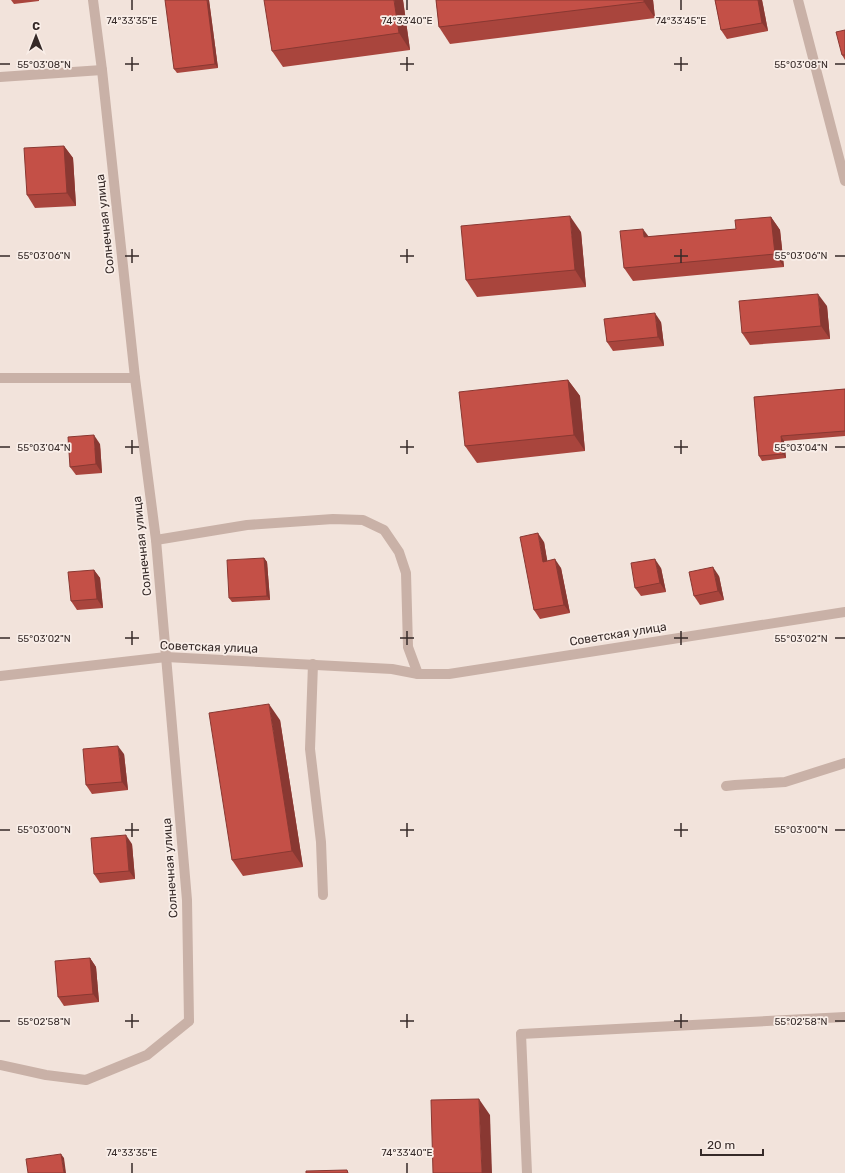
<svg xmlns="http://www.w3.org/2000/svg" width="845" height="1173" viewBox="0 0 845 1173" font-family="Rubik,sans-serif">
<rect width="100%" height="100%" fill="#f2e3db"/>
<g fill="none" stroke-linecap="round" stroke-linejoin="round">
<!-- service -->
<g stroke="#c9b1a7" stroke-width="10">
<path d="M156 540 247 525 333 519 363 520 384 530 399 552 406 573 408 647 418 674"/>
<path d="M313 664 310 749 321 842 323 895"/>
<path d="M726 786 735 785 785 782 845 763"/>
<path d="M521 1034 527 1173"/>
<path d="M0 1065 46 1075 86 1080 147 1055 189 1021"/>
</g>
<!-- minor -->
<g stroke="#c9b1a7" stroke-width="10">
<path d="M93 0 102 70 135 378 156 540 187 900 189 1021"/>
<path d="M798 0 845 181"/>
<path d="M0 77 102 70"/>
<path d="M0 378H135"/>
<path d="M0 676 166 657 392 669 418 674H449L845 612"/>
<path d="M521 1034 845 1017"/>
</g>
</g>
<!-- wall -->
<g fill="#a9453d">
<path d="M11 0H39V1L14 4Z"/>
<path d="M209 0 218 68 177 73 174 69Z"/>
<path d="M403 0 410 50 283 67 272 51Z"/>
<path d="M436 0H653L655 18 450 44 439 27Z"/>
<path d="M715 0H762L768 31 727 39 721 30Z"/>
<path d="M845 30V60L842 55Z"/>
<path d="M64 146 73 158 76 206 35 208 27 195Z"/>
<path d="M771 217 780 230 784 267 633 281 624 268 648 237 736 229Z"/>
<path d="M581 232 586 287 477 297 466 280Z"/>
<path d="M827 306 830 339 750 345 742 333Z"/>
<path d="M661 322 664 346 613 351 607 342Z"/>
<path d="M568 380 580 396 585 451 477 463 465 446Z"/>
<path d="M845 389V436L784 441 786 458 762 461 759 456 754 397Z"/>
<path d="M100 444 102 473 76 475 70 467Z"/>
<path d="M544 542 547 561 561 568 570 613 540 619 534 610Z"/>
<path d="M264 558 267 562 270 600 232 602 229 598Z"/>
<path d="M661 568 666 592 641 596 635 588Z"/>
<path d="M94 570 100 578 103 608 77 610 71 601Z"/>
<path d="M719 576 724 600 700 605 694 596Z"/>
<path d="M280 720 303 867 243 876 232 860Z"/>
<path d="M124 754 128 790 92 794 86 785Z"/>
<path d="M132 844 135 879 100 883 94 874Z"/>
<path d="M90 958 96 967 99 1002 64 1006 58 997Z"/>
</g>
<!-- shaded-wall -->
<g fill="#893832">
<path d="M207 0H209L218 68 215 64Z"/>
<path d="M394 0H403L410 50 399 33Z"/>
<path d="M644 0H653L655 18 644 2Z"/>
<path d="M758 0H762L768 31 762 23Z"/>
<path d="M64 146 73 158 76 206 67 193Z"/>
<path d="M570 216 581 232 586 287 575 270Z"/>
<path d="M771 217 780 230 784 267 775 254Z"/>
<path d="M643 229 652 241 644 237Z"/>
<path d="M818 294 827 306 830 339 821 326Z"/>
<path d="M655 313 661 322 664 346 658 337Z"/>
<path d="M568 380 580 396 585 451 574 435Z"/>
<path d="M94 435 100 444 102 473 96 464Z"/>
<path d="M781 436 784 441 786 458 783 454Z"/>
<path d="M538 533 544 542 549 570 543 562Z"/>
<path d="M264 558 267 562 270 600 267 596Z"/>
<path d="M555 559 561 568 570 613 564 605Z"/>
<path d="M655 559 661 568 666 592 660 583Z"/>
<path d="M713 567 719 576 724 600 718 591Z"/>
<path d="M94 570 100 578 103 608 97 599Z"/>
<path d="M269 704 280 720 303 867 292 851Z"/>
<path d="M118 746 124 754 128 790 122 782Z"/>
<path d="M126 835 132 844 135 879 129 871Z"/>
<path d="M90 958 96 967 99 1002 93 994Z"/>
<path d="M479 1099 490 1115 492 1173H482Z"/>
<path d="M61 1154 64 1158 66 1173H64Z"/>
</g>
<!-- building -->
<g fill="#c45047" stroke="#893832">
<path d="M165 0H207L215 64 174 69Z"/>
<path d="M264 0H394L399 33 272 51Z"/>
<path d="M436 0H644V2L439 27Z"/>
<path d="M715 0H758L762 23 721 30Z"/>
<path d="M845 30V55H842L836 32Z"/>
<path d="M64 146 67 193 27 195 24 148Z"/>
<path d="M570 216 575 270 466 280 461 226Z"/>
<path d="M771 217 775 254 624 268 620 231 643 229 644 237 736 229 735 220Z"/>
<path d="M818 294 821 326 742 333 739 301Z"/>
<path d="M655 313 658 337 607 342 604 319Z"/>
<path d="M568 380 574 435 465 446 459 392Z"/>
<path d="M845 389V431L781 436 783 454 759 456 754 397Z"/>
<path d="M94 435 96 464 70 467 68 437Z"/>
<path d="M538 533 543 562 555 559 564 605 534 610 520 537Z"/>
<path d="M264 558 267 596 229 598 227 560Z"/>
<path d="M655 559 660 583 635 588 631 563Z"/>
<path d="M713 567 718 591 694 596 689 572Z"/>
<path d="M94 570 97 599 71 601 68 572Z"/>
<path d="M269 704 292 851 232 860 209 713Z"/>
<path d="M118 746 122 782 86 785 83 749Z"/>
<path d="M126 835 129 871 94 874 91 838Z"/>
<path d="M90 958 93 994 58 997 55 961Z"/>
<path d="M479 1099 482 1173H433L431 1100Z"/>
<path d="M61 1154 64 1173H28L26 1159Z"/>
<path d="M347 1170 348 1173H306V1171Z"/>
</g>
<!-- ticks -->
<path fill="none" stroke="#362a28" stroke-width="1.5" d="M132 0V10M407 0V10M681 0V10M132 57V71M407 57V71M681 57V71M0 64H10M125 64H139M400 64H414M674 64H688M835 64H845M132 249V263M407 249V263M681 249V263M0 256H10M125 256H139M400 256H414M674 256H688M835 256H845M132 440V454M407 440V454M681 440V454M0 447H10M125 447H139M400 447H414M674 447H688M835 447H845M132 631V645M407 631V645M681 631V645M0 638H10M125 638H139M400 638H414M674 638H688M835 638H845M132 823V837M407 823V837M681 823V837M0 830H10M125 830H139M400 830H414M674 830H688M835 830H845M132 1014V1028M407 1014V1028M681 1014V1028M0 1021H10M125 1021H139M400 1021H414M674 1021H688M835 1021H845M132 1163V1173M407 1163V1173"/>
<g text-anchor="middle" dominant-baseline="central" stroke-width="3.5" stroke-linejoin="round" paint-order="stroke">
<!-- street labels -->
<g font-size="12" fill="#362a28" stroke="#f9eee8">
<text transform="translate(105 224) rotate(-96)">Солнечная улица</text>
<text transform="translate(142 546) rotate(-96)">Солнечная улица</text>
<text transform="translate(618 634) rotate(-9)">Советская улица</text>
<text transform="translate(209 647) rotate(2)">Советская улица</text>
<text transform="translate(170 868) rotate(-94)">Солнечная улица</text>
</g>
</g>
<g font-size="10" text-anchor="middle" fill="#362a28" stroke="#f9eee8" stroke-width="3.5" stroke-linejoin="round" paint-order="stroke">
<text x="132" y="24">74°33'35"E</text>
<text x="407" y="24">74°33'40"E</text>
<text x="681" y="24">74°33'45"E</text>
<text x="44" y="68">55°03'08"N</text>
<text x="801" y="68">55°03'08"N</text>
<text x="44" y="259">55°03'06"N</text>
<text x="801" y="259">55°03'06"N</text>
<text x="44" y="451">55°03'04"N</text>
<text x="801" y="451">55°03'04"N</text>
<text x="44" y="642">55°03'02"N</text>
<text x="801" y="642">55°03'02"N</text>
<text x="44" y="833">55°03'00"N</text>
<text x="801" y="833">55°03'00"N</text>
<text x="44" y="1025">55°02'58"N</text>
<text x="801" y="1025">55°02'58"N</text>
<text x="132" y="1156">74°33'35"E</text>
<text x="407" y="1156">74°33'40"E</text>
</g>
<!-- north arrow -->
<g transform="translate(36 36)" stroke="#f9eee8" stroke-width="3" paint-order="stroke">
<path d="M0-3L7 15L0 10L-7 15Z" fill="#362a28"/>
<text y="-6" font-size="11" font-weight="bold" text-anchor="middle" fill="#362a28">С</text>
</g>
<!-- scale -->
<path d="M701 1149v6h62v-6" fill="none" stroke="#362a28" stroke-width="2"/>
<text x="707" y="1149" font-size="12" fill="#362a28" stroke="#f9eee8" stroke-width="3" paint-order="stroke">20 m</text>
</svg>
